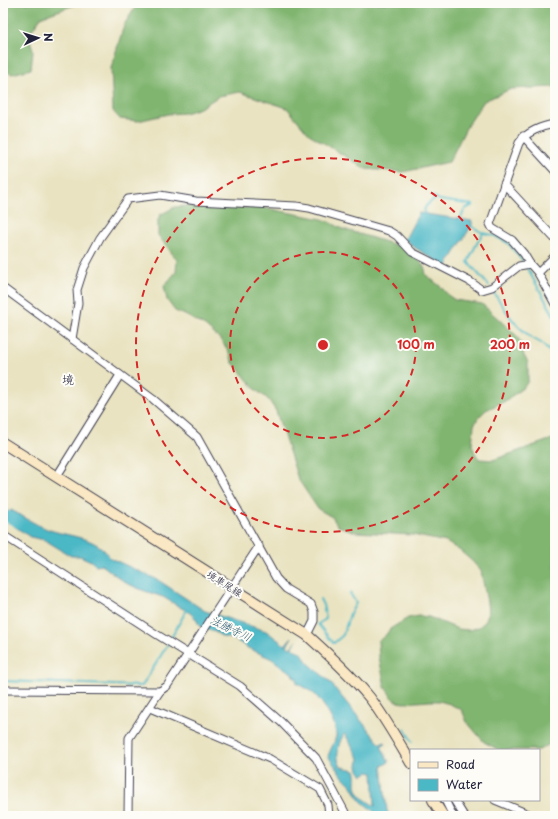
<svg xmlns="http://www.w3.org/2000/svg" width="558" height="819" viewBox="0 0 558 819" font-family="'Playpen Sans','Klee One',sans-serif">
<rect width="100%" height="100%" fill="#fdfcf7"/>
<filter id="ink" filterUnits="userSpaceOnUse"><feTurbulence type="fractalNoise" baseFrequency=".025" numOctaves="2"/><feDisplacementMap in="SourceGraphic" scale="8" xChannelSelector="R" yChannelSelector="G"/><feConvolveMatrix kernelMatrix="1 2 1 2 8 2 1 2 1" color-interpolation-filters="sRGB"/></filter>
<filter id="wash" filterUnits="userSpaceOnUse"><feTurbulence type="fractalNoise" baseFrequency=".012" numOctaves="4" result="noise"/><feDisplacementMap in="SourceGraphic" scale="16" xChannelSelector="R" yChannelSelector="G"/><feGaussianBlur stdDeviation="0.9" result="paint"/><feColorMatrix in="noise" values="0 0 0 0 0 0 0 0 0 0 0 0 0 0 0 0 0 1.4 0 .05"/><feComposite in="paint" operator="in"/></filter>
<g filter="url(#wash)">
<rect width="100%" height="100%" fill="#e9e3c1"/>
<!-- forest -->
<g fill="#80b570" stroke="#516c56">
<path d="M3 3H80L41 17 29 34 33 51 31 69 12 74 3 70Z"/>
<path d="M138 3H555V87L511 89 484 101 466 128 449 162 403 172 366 169 309 134 287 108 240 92 219 96 200 108 185 113 168 114 138 121 120 119 113 111 111 68 124 25Z"/>
<path d="M197 205 249 208 260 207 322 219C330 221 336 226 343 229L399 246 421 262 425 269 426 275 441 287 449 296 455 300 482 304 516 335 521 343 524 356 528 362V381L524 387 505 401 486 410 478 418 474 425 472 445 475 453 479 459 493 460 555 438V741L539 750H499L484 742 467 722 462 710 450 704 439 701H429L405 703 398 702 393 699 385 687 379 657 378 641 385 636 390 629 408 618 419 616 429 617 458 629 469 630 479 627 485 622 488 614 487 602 481 571 472 561 459 550 446 542 413 535 356 532 338 526 332 517 318 509 298 479 276 411 268 399 256 390 233 363 228 350 219 338 205 326 185 315 175 311 167 300 164 286 176 272 177 260 158 235V220L160 215 175 207Z"/>
</g>
<!-- water -->
<g fill="#4bb8c6" stroke="#366d80" fill-rule="evenodd">
<path d="M419 213 472 221V225L446 267 414 247 405 239Z"/>
<path d="M11 510C23 516 34 524 47 529 68 537 98 536 110 558L158 580 205 611 266 631 285 645 292 637 287 646 290 648 297 640 292 648 302 653 307 662 329 681 380 744 385 742 386 743 381 746 389 762 382 766 387 811 390 816H379L360 800 352 786 342 776 328 756C330 750 335 742 336 736 338 725 321 699 313 693 308 689 302 687 297 683V679L294 677 291 672 284 668 272 659 248 648 234 639 223 637 215 632 200 627 196 619 190 613 163 597 142 590 126 583 102 565 96 566 91 561 80 556H71L45 540 30 537 7 521ZM345 734 359 758 358 766 359 771 363 775 368 772 373 773 375 806C367 801 356 795 356 784 356 778 357 775 355 770 350 768 343 769 340 765 335 758 339 738 345 734Z"/>
</g>
<g fill="none" stroke-linecap="round" stroke-linejoin="round">
<!-- stream -->
<g stroke="#4bb8c6" stroke-width="2">
<path d="M431 195 440 200 473 205 465 209 459 222"/>
<path d="M425 216C422 206 429 203 437 198"/>
<path d="M469 225 483 233 493 235 508 243 523 262"/>
<path d="M483 233 476 245 468 262 489 286"/>
<path d="M527 268 555 317"/>
<path d="M494 293 511 318 519 327 532 338 541 343 555 357"/>
<path d="M320 599 323 605 326 619 318 624 333 643"/>
<path d="M170 640 186 611 188 610"/>
<path d="M334 643 343 635 350 614 356 603 350 593"/>
<path d="M3 681 142 686 168 644"/>
<path d="M405 729 412 742"/>
</g>
<!-- river -->
<path stroke="#4bb8c6" stroke-width="11" d="M3 514 21 524"/>
</g>
</g>
<g filter="url(#ink)">
<g fill="none" stroke-linecap="round" stroke-linejoin="round">
<defs>
<g id="street">
<path d="M555 124C542 126 526 132 519 143L490 224 492 228 512 240 524 254 530 264 538 273 555 304"/>
<path d="M523 136 555 171"/>
<path d="M504 184 555 239"/>
<path d="M538 273 555 256"/>
<path d="M3 288 153 399 197 437 276 578 286 589 311 604 314 612V621L307 635"/>
<path d="M72 339 78 303 77 290 84 268 100 238 128 199 160 195 196 201 296 206 309 208 389 231 397 236 412 252 469 281 482 290 492 287 519 266 530 264"/>
<path d="M57 476 120 375"/>
<path d="M3 535 156 634 240 686 281 722 316 758 347 816"/>
<path d="M3 690 160 691"/>
<path d="M150 708 270 759 320 789 328 805 329 816"/>
<path d="M445 800 453 816"/>
<path d="M454 800 464 816"/>
<path d="M495 800 533 816"/>
<path d="M128 816 129 738 160 691 167 686 259 546"/>
</g>
<g id="secondary">
<path d="M3 443 307 635C329 655 351 675 370 698 385 718 398 741 411 763"/>
<path d="M433 800 443 816"/>
</g>
</defs>
<!-- street casing -->
<use href="#street" stroke="#403f4f" stroke-width="9"/>
<!-- secondary casing -->
<use href="#secondary" stroke="#403f4f" stroke-width="12"/>
<!-- street -->
<use href="#street" stroke="#fff" stroke-width="7"/>
<!-- secondary -->
<use href="#secondary" stroke="#fae7c3" stroke-width="10"/>
</g>
</g>
<!-- distance rings -->
<g fill="none" stroke="#d62828" stroke-width="2" stroke-dasharray="7 5">
<circle cx="323" cy="345" r="93"/>
<circle cx="323" cy="345" r="187"/>
</g>
<g text-anchor="middle" dominant-baseline="central" stroke-width="4" stroke-linejoin="round" paint-order="stroke">
<!-- street labels -->
<g font-size="10" fill="#22223b" stroke="#fdfcf7">
<text transform="translate(225 583) rotate(32)">境車尾線</text>
</g>
<!-- water labels -->
<g font-size="11" font-style="italic" fill="#325e73" stroke="#fdfcf7">
<text transform="translate(231 628) rotate(26)">法勝寺川</text>
</g>
<!-- quarter labels -->
<g font-size="12" fill="#22223b" stroke="#fdfcf7">
<text x="68" y="379">境</text>
</g>
</g>
<circle cx="323" cy="345" r="6" fill="#d62828" stroke="#fdfcf7" stroke-width="2"/>
<g font-size="12" text-anchor="middle" font-weight="bold" fill="#d62828" stroke="#fdfcf7" stroke-width="4" stroke-linejoin="round" paint-order="stroke">
<text x="416" y="349">100 m</text>
<text x="510" y="349">200 m</text>
</g>
<!-- margin -->
<rect width="558" height="819" fill="none" stroke="#fdfcf7" stroke-width="16"/>
<!-- legend -->
<rect x="410" y="749" width="130" height="52" fill="#fdfcf7" stroke="#a5a5ac"/>
<rect x="418" y="762" width="20" height="6" fill="#fae7c3" stroke="#a5a5ac"/>
<text x="446" y="769" font-size="12" fill="#22223b">Road</text>
<rect x="418" y="779" width="20" height="12" fill="#4bb8c6" stroke="#a5a5ac"/>
<text x="446" y="789" font-size="12" fill="#22223b">Water</text>
<!-- north arrow -->
<g transform="translate(38 38) rotate(86)" stroke="#fdfcf7" stroke-width="3" paint-order="stroke">
<path d="M0-3L7 15L0 10L-7 15Z" fill="#22223b"/>
<text y="-6" font-size="11" font-weight="bold" text-anchor="middle" fill="#22223b">N</text>
</g>
</svg>
